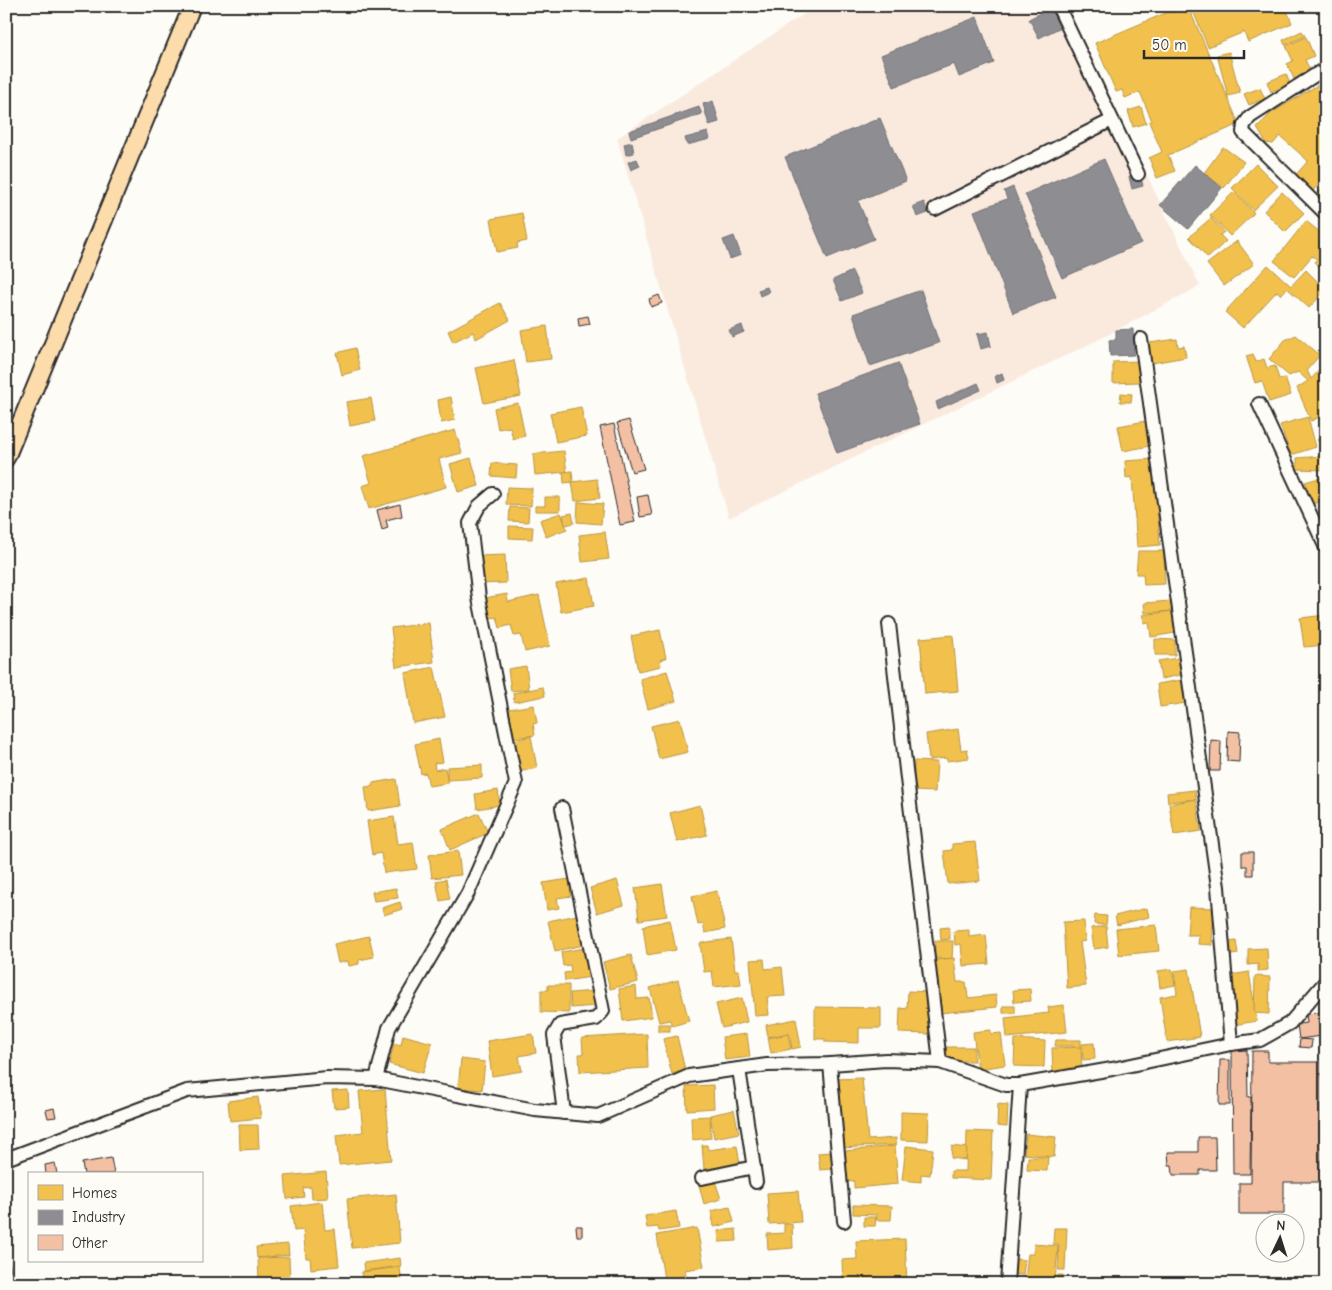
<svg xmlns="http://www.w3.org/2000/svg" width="1332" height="1290" viewBox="0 0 1332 1290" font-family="'Comic Neue',sans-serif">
<rect width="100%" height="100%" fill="#fdfcf7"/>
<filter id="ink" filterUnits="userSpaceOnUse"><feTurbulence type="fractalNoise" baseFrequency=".02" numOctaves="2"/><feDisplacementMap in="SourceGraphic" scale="10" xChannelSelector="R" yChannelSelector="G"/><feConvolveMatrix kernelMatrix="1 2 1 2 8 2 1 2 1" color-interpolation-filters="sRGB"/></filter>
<g filter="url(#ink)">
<!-- built -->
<path fill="#faeade" d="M816 6H1066L1200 286 1102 338 729 518 617 138Z"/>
<!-- homes -->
<g fill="#f2c14e" stroke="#b69444">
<path d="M1182 6H1188L1239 124 1168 155 1175 171 1157 178 1149 158 1162 152 1149 122 1152 121 1140 92 1125 98 1122 90 1116 92 1095 43Z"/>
<path d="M1191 6H1285L1292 23 1248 42 1244 32 1208 47Z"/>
<path d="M1302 31 1305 36 1285 45 1283 40Z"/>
<path d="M1306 37 1314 56 1305 60 1311 72 1294 79 1287 64 1293 61 1286 46Z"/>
<path d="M1229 52 1240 93 1228 96 1217 55Z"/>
<path d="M1286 74 1290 84 1271 92 1267 82Z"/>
<path d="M1326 80V176L1311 193 1293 178 1308 161 1280 136 1273 144 1266 143 1257 128 1270 114Z"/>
<path d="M1260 88 1265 99 1249 105 1244 94Z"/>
<path d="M1141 107 1146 123 1133 127 1128 111Z"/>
<path d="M1223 147 1244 162 1224 188 1204 173Z"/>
<path d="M1256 164 1278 186 1253 210 1232 188Z"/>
<path d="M1326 185V209L1314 197Z"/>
<path d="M1234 192 1254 213 1230 236 1210 215Z"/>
<path d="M1282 192 1304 213 1285 232 1264 211Z"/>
<path d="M522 213 527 241 517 243 518 248 497 252 491 219Z"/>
<path d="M1211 218 1224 232 1220 235 1226 241 1208 258 1189 237Z"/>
<path d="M1306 221 1326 237V272L1314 262 1317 259 1312 256 1294 277 1274 261Z"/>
<path d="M1237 241 1254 264 1224 286 1207 264Z"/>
<path d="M1268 265 1291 286 1306 270 1326 290 1309 308 1287 288 1281 295 1277 291 1243 328 1225 312Z"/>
<path d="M500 303 510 320 476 339 473 332 453 342 448 331Z"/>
<path d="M547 326 551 359 526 362 521 330Z"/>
<path d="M1296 335 1320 355 1307 370 1311 379 1326 363V414L1311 421 1297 388 1308 381 1298 372 1289 376 1269 359 1285 340Z"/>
<path d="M1177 339 1178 347 1184 346 1186 357 1146 364 1143 344Z"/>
<path d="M355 348 360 370 342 375 337 353Z"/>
<path d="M1253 354 1256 362 1264 359 1267 368 1275 366 1279 379 1285 378 1291 395 1269 402 1262 381 1255 383 1246 356Z"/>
<path d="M514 360 521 396 484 403 476 368Z"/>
<path d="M1139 361V382L1113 383V362Z"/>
<path d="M1121 393 1132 394 1131 402H1120Z"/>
<path d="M451 397 455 420 441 423 438 400Z"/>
<path d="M371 398 375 421 350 426 346 402Z"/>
<path d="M518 403 525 436 513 439 510 427 498 429 494 408Z"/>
<path d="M581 407 587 436 556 442 550 413Z"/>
<path d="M1308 417 1316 447 1291 455 1280 425Z"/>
<path d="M1146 421 1150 446 1123 451 1118 426Z"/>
<path d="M455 430 462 453 439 459 446 487 369 509 362 486 371 483 363 456Z"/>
<path d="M1326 433V450L1317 440Z"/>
<path d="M564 451 567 472 535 475 533 454Z"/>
<path d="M1323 456V470L1297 469V458Z"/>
<path d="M471 458 479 486 458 492 450 464Z"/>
<path d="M1154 459 1160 545 1137 547 1132 477 1126 478 1125 461Z"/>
<path d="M492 463 517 465 516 478 491 476Z"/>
<path d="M572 471 573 482 564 483 563 472Z"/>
<path d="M1326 476V500L1312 504 1305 482Z"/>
<path d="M597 479 600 498 575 501 572 482Z"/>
<path d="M507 487 532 488 531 506 506 505Z"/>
<path d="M545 497H560V511H535V506H545Z"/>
<path d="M578 502 603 504 601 524 577 522Z"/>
<path d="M510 507 529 508 528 522 509 521Z"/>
<path d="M1326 510V526L1320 512Z"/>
<path d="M561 513 567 529 546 537 540 520Z"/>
<path d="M572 513 574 523 565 525 563 515Z"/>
<path d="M509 526 533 527 532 539 509 538Z"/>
<path d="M605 532 609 559 582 562 579 535Z"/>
<path d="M1138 551H1164L1165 584 1144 585 1143 574H1136Z"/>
<path d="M505 555 506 583 479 584 478 556Z"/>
<path d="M589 578 594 606 561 612 556 584Z"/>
<path d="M507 594 508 602 539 595 550 646 525 652 521 635 514 636 511 625 500 628 497 617 490 618 485 598Z"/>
<path d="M1171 601 1172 611 1145 613 1144 603Z"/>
<path d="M1172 611 1175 633 1151 637 1149 622 1144 623 1143 615Z"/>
<path d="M1326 615V645L1304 647 1300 618Z"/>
<path d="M429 623 434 662 396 667 391 628Z"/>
<path d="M660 630 666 658 660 660 661 666 638 671 631 636Z"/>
<path d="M953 635 958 691 925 694 920 638Z"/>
<path d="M1155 639 1175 640V655H1155Z"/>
<path d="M1178 658 1181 675 1161 679 1158 661Z"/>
<path d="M526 666 529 689 511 691 508 669Z"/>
<path d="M434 667 445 717 413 723 405 673Z"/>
<path d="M667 671 676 701 648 709 640 679Z"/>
<path d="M1182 680 1186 703 1160 707 1157 684Z"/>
<path d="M543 687 545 696 514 702 513 693Z"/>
<path d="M534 705 537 723 533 724 535 735 514 738 509 709Z"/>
<path d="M680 719 688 752 659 759 651 726Z"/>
<path d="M958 729 961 750 967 749 969 758 947 761 946 758 929 760 926 734Z"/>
<path d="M531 736 537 768 518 772 511 741Z"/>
<path d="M439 739 443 762 434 763 435 770 445 768 448 783 429 786 426 773 421 774 415 744Z"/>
<path d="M914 761 937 762 935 792 913 791Z"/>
<path d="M482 765V778L447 780V767Z"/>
<path d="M396 779 400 806 368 811 365 787 373 786 372 783Z"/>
<path d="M498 790 500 805 477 809 475 794Z"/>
<path d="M1195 790 1196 799 1168 802 1167 793Z"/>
<path d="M1196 799 1201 831 1174 835 1169 804Z"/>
<path d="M700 805 707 835 677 842 670 813Z"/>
<path d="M479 813 488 833 450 850 442 829Z"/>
<path d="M394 817 398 844 413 842 417 869 384 873 381 853 372 855 367 821Z"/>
<path d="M975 842 980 881 948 884 944 851 952 850V844Z"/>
<path d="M458 851 461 875 432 878 429 855Z"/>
<path d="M446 879 450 899 440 901 436 881Z"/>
<path d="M569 879 571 896 557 898 559 908 547 910 543 883Z"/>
<path d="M617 880 624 905 597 913 590 888Z"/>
<path d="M662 884 667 916 639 920 635 888Z"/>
<path d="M396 888 398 898 374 901 372 892Z"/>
<path d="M717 891 725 929 705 933 703 924 698 925 692 896Z"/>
<path d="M400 902 402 909 384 915 382 908Z"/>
<path d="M1189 907 1214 908 1212 945 1198 944 1199 935H1187Z"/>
<path d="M1147 908 1149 917 1117 925 1115 916Z"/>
<path d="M577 915 584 945 555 951 548 921Z"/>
<path d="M1095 915 1107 916 1106 925 1094 924Z"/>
<path d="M670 920 676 950 647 955 643 926Z"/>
<path d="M1084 921 1085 941 1080 942 1086 986 1067 988 1063 922Z"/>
<path d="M1156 925 1159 951 1119 955 1116 929Z"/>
<path d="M1106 926 1108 947 1094 949 1091 928Z"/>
<path d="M949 927 950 939 941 940 940 928Z"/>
<path d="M969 930V937L986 935 989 964 963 966 961 944 955 945 954 931Z"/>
<path d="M369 936 374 957 359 960V964L349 966 348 961 338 963 334 944Z"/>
<path d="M731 939 735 970H739L741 984 714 987 712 971 704 972 700 943Z"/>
<path d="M935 941H953L952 959 935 958Z"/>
<path d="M1236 941 1238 954 1226 956 1224 943Z"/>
<path d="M585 948 591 977 565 981 564 973 571 972 570 965 563 966 561 952Z"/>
<path d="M1267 948 1268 970 1258 971V964L1248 965V949Z"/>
<path d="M631 955 638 982 610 989 603 962Z"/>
<path d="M954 958 957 982H966L968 998 996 995 997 1007 940 1013 934 960Z"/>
<path d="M764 959 765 969 782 967 785 996 767 997 769 1015 755 1016 750 960Z"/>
<path d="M1172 969 1175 985 1160 988 1158 971Z"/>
<path d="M1189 969 1200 1037 1167 1042 1160 997 1177 994 1174 971Z"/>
<path d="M1249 972 1257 1021 1233 1025 1225 976Z"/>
<path d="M1255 976 1270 977 1269 1014 1254 1013Z"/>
<path d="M678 980 689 1021 672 1026 670 1020 659 1022 650 988Z"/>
<path d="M548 985H569V1013L541 1012V990H548Z"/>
<path d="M636 986 637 999 649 998 652 1017 623 1021 619 989Z"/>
<path d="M1030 989 1031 1001 1014 1002 1013 990Z"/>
<path d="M595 991 596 1006 571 1008 570 993Z"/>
<path d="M908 991 931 992 929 1034 899 1033 900 1008 907 1009Z"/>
<path d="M742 998 747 1022 722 1028 716 1004Z"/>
<path d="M1064 1005 1067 1032 1007 1038 1005 1018 1049 1013 1048 1007Z"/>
<rect x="1003" y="1006" width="12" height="7"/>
<path d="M815 1007 881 1008V1028H859V1043L825 1042V1039H815Z"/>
<path d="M796 1019 801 1047 792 1049 789 1033 768 1037 766 1025Z"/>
<rect x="658" y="1024" width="12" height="7"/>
<path d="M991 1030V1034L1001 1033 1005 1065 978 1069 973 1032Z"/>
<path d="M533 1034 536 1053 519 1056 522 1071 492 1076 487 1041Z"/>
<path d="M647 1034 648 1068 580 1072 579 1054H583L582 1038Z"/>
<path d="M747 1034 750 1057 725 1060 722 1037Z"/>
<path d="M788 1034 791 1049 771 1053 768 1038Z"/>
<path d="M403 1035 432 1043 423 1073 389 1064 394 1043 401 1045Z"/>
<path d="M677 1036 685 1070 672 1074 663 1039Z"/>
<path d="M1015 1039 1045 1041 1044 1067 1014 1066Z"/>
<path d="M1056 1040H1081V1050L1073 1049V1046H1055Z"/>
<path d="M1094 1043 1095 1059 1083 1060 1082 1044Z"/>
<rect x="946" y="1047" width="28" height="14"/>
<path d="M1081 1047 1082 1072 1053 1073 1052 1048Z"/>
<path d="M461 1059 485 1062 482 1090 458 1088Z"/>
<path d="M862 1078 868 1140 896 1138V1145L840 1148 836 1079Z"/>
<path d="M713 1085 714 1108 687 1110 686 1086Z"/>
<path d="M385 1089 391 1160 339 1165 336 1135 363 1132 359 1091Z"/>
<path d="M348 1090 349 1107 334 1108 332 1091Z"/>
<path d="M258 1097 261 1118 230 1121 228 1101Z"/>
<path d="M998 1104 1008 1105 1007 1127 997 1126Z"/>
<path d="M734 1110 739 1133 714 1138 710 1115Z"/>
<path d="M901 1112 929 1113 928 1141 901 1140Z"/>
<path d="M710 1116 711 1138 692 1140 691 1117Z"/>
<path d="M239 1125H258L259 1149 240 1150Z"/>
<path d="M967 1131 993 1132 991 1180 951 1178V1171H966Z"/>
<path d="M1026 1134 1056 1137 1054 1157 1024 1154Z"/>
<path d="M702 1145H707L708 1150 737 1146 740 1165 704 1169Z"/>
<path d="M895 1146 898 1184 854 1188V1181L847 1182 844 1151Z"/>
<path d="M906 1146 933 1149 930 1175 921 1174V1182L902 1180Z"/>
<path d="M952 1146 967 1148 966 1160 951 1158Z"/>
<path d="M831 1152 833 1169 820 1170 818 1153Z"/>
<path d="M1028 1157H1048L1047 1171 1027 1170Z"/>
<path d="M326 1172 328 1198 312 1199 311 1187 303 1188 304 1197 287 1199 285 1176Z"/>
<path d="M715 1181 721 1199 704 1204 699 1185Z"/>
<path d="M798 1191 801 1222 769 1224 767 1193Z"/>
<path d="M396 1194 400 1243 352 1248 347 1199Z"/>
<path d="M322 1202 325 1230 335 1229 339 1266 311 1269 310 1258H306L303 1230 294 1231 291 1206Z"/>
<path d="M853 1205 892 1206 891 1220H876L877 1215 853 1214Z"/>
<path d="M730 1207 734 1222 714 1227 711 1211Z"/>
<path d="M676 1211 679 1228 659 1231 658 1227 647 1228 645 1216Z"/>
<path d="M864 1217H876L875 1226H864Z"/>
<path d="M784 1224H792L793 1248 768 1250 767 1234 784 1233Z"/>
<path d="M697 1228 704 1267 685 1270 686 1276 664 1279 657 1235Z"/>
<path d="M1054 1228H1067L1065 1270H1058L1059 1244H1053Z"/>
<path d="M736 1229 737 1241 719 1242 718 1231Z"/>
<path d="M905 1239 907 1284H843L842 1260 857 1259 856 1241Z"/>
<path d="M288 1244 289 1255 257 1258 256 1247Z"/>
<path d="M1034 1244 1058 1246 1055 1283 1025 1280 1028 1254H1034Z"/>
<path d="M289 1257 290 1284H273L272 1279 259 1280 258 1258Z"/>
<path d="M400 1258 401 1266 364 1271 363 1263Z"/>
<path d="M1013 1259 1025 1260 1023 1275 1012 1274Z"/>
<path d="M400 1267 402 1284H363L361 1272Z"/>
<path d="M1058 1275H1063V1283H1057Z"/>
</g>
<!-- industry -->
<g fill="#8d8d92" stroke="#707073">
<path d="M1054 6 1065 25 1039 38 1029 19Z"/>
<path d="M977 17 994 63 959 77 954 64 894 87 881 55Z"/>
<path d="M713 101 719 122 709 125 703 104Z"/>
<path d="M699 107 702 114 631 138 629 131Z"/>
<path d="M880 118 906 181 858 201 874 239 827 258 785 157Z"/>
<path d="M708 132 710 139 687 145 685 138Z"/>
<path d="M632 142 634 153 626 155 624 144Z"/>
<path d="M637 159 640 166 631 170 628 162Z"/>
<path d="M1104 159 1141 243 1062 278 1025 194Z"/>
<path d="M1195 165 1222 188 1188 229 1160 205Z"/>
<path d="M1140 174 1143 186 1132 189 1129 177Z"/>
<path d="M1013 187 1056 297 1013 313 974 211 1007 199 1004 191Z"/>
<path d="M924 202 928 213 917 217 913 206Z"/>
<path d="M734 236 741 255 730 259 723 240Z"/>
<path d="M852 271 862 293 842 301 833 280Z"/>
<path d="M767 287 769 292 760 296 758 290Z"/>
<path d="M921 290 939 343 870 366 853 314Z"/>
<path d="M742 325 744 332 732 337 729 330Z"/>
<path d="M1133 329 1134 355 1110 356 1109 340 1116 339V330Z"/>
<path d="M988 332 991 346 981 349 977 334Z"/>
<path d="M898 363 920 424 837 453 815 393Z"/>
<path d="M1002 373 1004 380 997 383 995 376Z"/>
<path d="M978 383 981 390 938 409 936 402Z"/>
</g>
<!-- building -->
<g fill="#f3c0a4" stroke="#2b2b2b">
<path d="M659 295 662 303 651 307 649 299Z"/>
<path d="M588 316 590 324 579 326 578 318Z"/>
<path d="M629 420 644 469 632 472 617 423Z"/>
<path d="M614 424 635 522 620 525 600 427Z"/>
<path d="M648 495 652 515 640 517 637 497Z"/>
<path d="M400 504 402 516 386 520 388 528 382 530 377 510Z"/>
<path d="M1228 731 1240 732 1239 762 1227 761Z"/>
<path d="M1211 740 1221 741 1220 771H1210Z"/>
<path d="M1242 852H1253V875H1247V866H1242Z"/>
<path d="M1318 1013 1321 1036 1299 1039 1297 1024 1307 1023 1306 1014Z"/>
<path d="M1300 1039 1312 1040 1311 1048 1299 1047Z"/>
<path d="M1232 1050H1247L1248 1097H1251L1250 1174H1233Z"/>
<path d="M1252 1051H1268V1062H1321V1182H1284V1214H1239V1183H1251Z"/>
<path d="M1220 1060H1230V1105H1219Z"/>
<path d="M54 1108 56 1117 48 1118 46 1110Z"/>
<path d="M1198 1137H1215L1216 1170H1200V1175H1173L1172 1165H1169L1168 1152H1198Z"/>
<path d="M111 1158 114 1174H84L82 1163Z"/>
<path d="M55 1163 57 1174H46L45 1165Z"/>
<path d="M1322 1164 1326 1165V1180H1322Z"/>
<path d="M576 1226H582V1236H577Z"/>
<path d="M6 1248 11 1270 6 1271Z"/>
</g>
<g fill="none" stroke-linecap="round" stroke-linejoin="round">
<defs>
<g id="minor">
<path d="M1058 6 1138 174"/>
<path d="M1326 68 1250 117 1244 125 1243 132 1326 214"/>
<path d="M935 209 1112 120"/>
<path d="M1141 339 1218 887 1231 1044"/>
<path d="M1259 404 1326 548"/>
<path d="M889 624 940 1062"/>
<path d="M562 808 603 1011 596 1019 560 1025 554 1035 564 1113"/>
<path d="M830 1064 844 1221"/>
<path d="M739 1069 756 1182"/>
<path d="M376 1079 389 1028 468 893 516 783 479 598 470 523 479 506 493 494"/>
<path d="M6 1159 187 1091 327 1078 376 1079 535 1110 598 1116 689 1076 767 1065 830 1064 886 1060 940 1062 1006 1085H1020L1112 1069 1231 1044 1260 1040 1290 1023 1326 981"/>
<path d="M702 1178 754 1167"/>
<path d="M1007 1284 1020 1085"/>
</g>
<path id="major" d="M6 458 192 6"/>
</defs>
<!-- minor casing -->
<use href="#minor" stroke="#2b2b2b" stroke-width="16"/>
<!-- major casing -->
<use href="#major" stroke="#2b2b2b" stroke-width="20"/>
<!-- minor -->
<use href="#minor" stroke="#fdfcf7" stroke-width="12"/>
<!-- major -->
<use href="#major" stroke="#fddcac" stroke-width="16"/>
</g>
</g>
<!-- margin -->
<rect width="1332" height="1290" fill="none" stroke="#fdfcf7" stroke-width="25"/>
<rect x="12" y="12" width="1307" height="1265" fill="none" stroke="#2b2b2b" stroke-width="2" filter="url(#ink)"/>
<!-- legend -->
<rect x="28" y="1172" width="175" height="90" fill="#fdfcf7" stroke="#a9a8a5"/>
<rect x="38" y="1185" width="25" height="15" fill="#f2c14e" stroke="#a9a8a5"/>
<text x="72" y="1198" font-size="15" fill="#2b2b2b">Homes</text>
<rect x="38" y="1210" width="25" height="15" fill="#8d8d92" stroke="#a9a8a5"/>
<text x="72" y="1222" font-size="15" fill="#2b2b2b">Industry</text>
<rect x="38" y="1235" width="25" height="15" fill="#f3c0a4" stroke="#a9a8a5"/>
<text x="72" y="1248" font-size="15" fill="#2b2b2b">Other</text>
<!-- north arrow -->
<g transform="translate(1280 1238) rotate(4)"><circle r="24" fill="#fdfcf7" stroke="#a9a8a5"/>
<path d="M0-4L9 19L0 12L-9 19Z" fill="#2b2b2b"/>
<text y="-8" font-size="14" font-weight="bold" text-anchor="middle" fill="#2b2b2b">N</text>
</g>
<!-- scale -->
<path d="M1144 50v8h100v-8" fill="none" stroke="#2b2b2b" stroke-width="2.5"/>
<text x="1152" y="50" font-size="15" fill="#2b2b2b" stroke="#fdfcf7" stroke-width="4" paint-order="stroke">50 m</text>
</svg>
